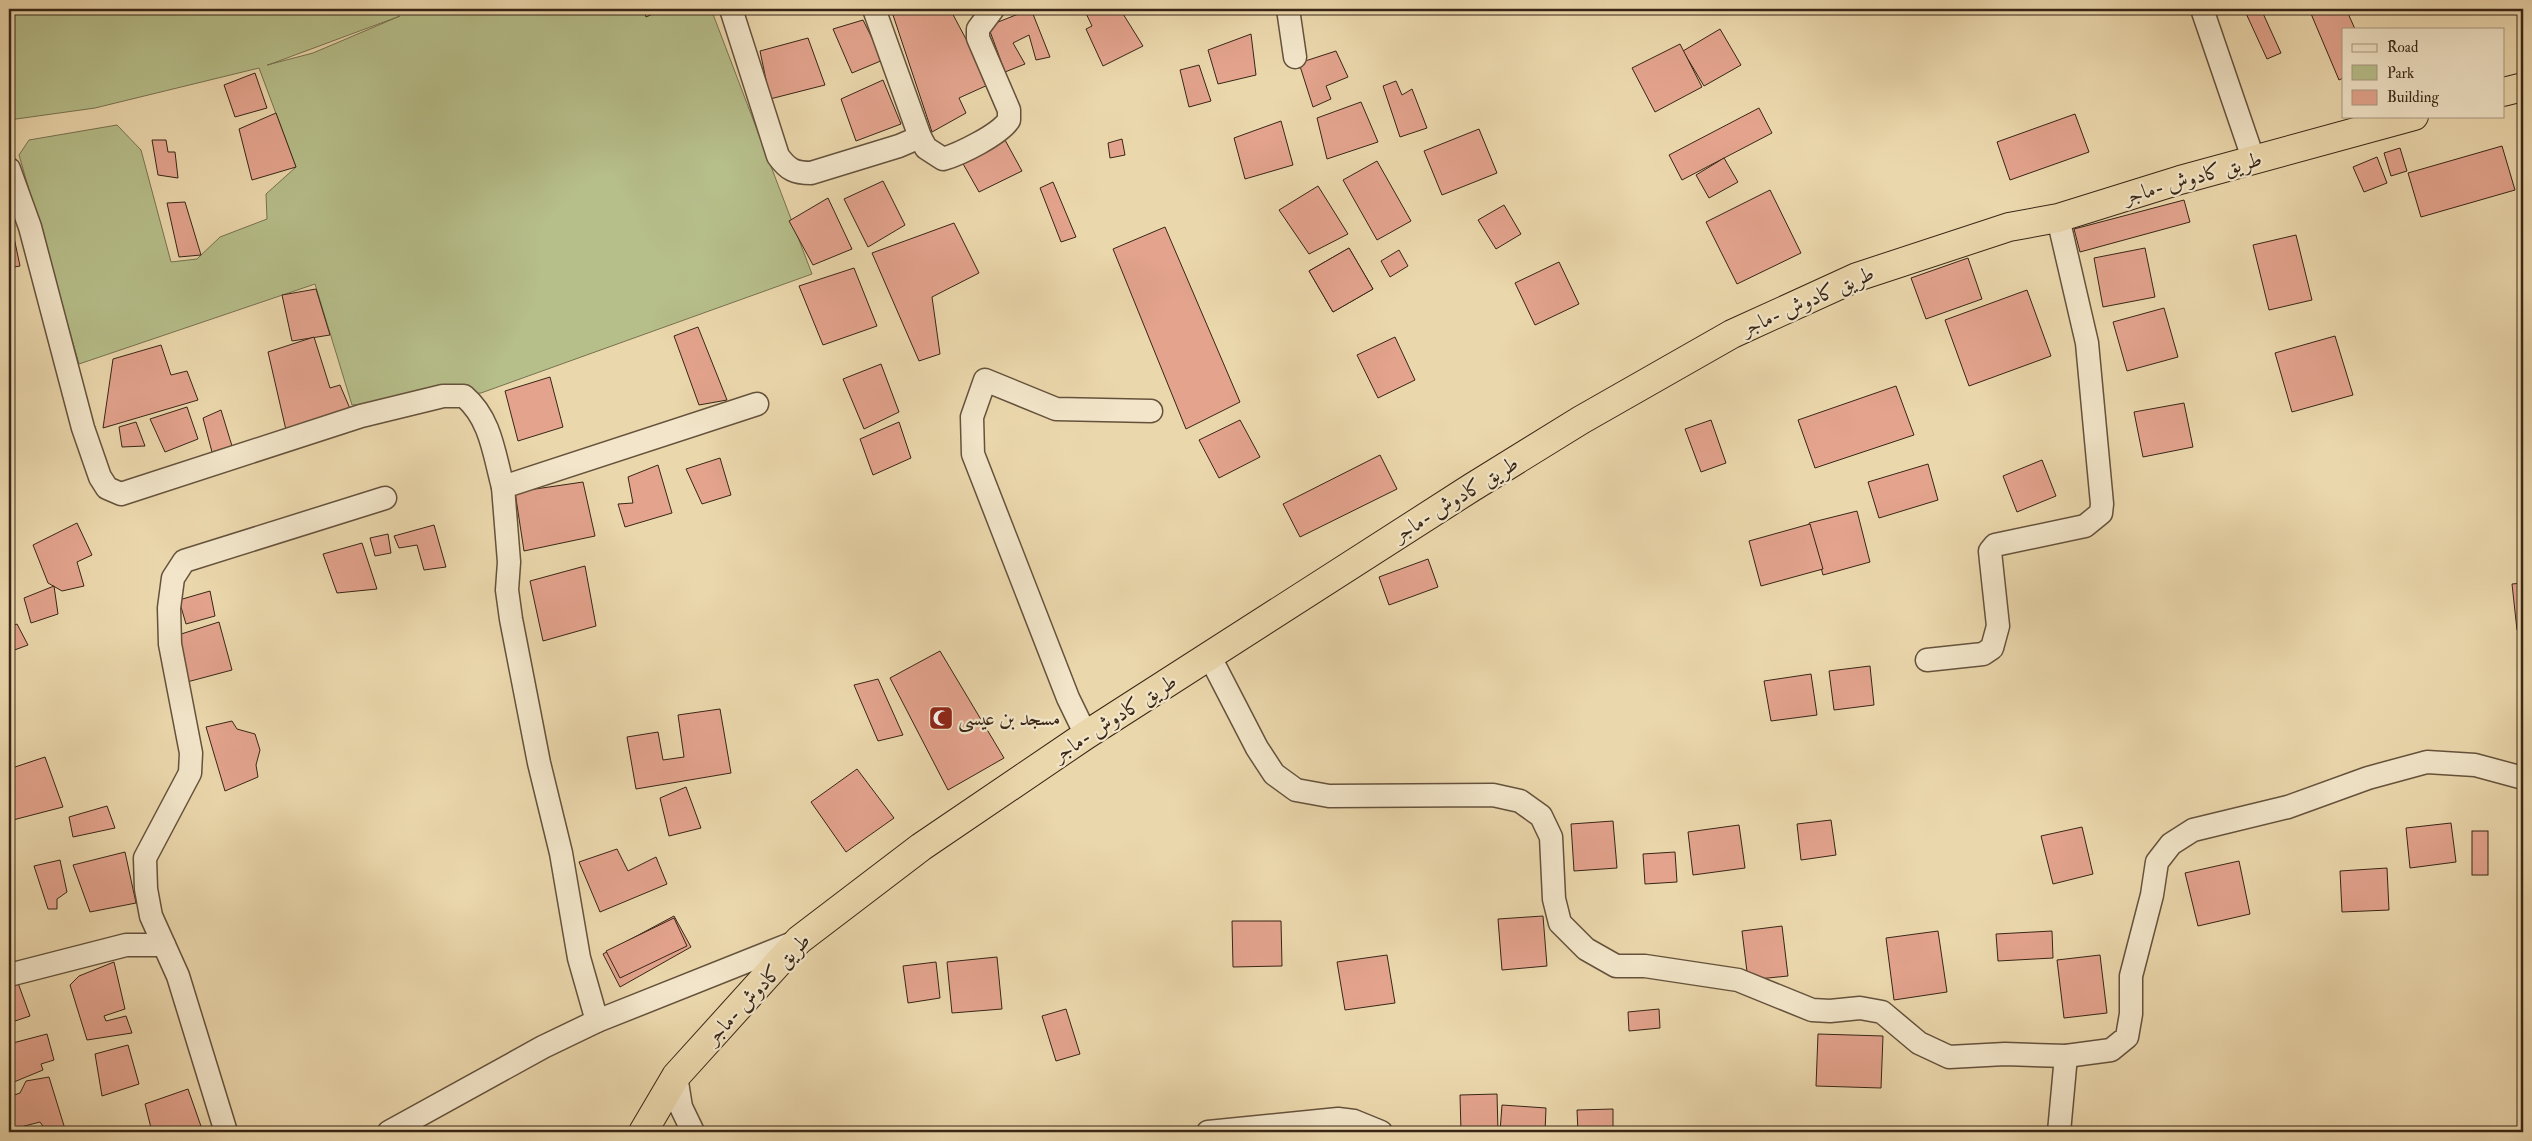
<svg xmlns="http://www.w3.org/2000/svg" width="2532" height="1141" viewBox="0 0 2532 1141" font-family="'IM FELL Double Pica',Amiri,serif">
<rect width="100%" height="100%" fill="#ebd7ac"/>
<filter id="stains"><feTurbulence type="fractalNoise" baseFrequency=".004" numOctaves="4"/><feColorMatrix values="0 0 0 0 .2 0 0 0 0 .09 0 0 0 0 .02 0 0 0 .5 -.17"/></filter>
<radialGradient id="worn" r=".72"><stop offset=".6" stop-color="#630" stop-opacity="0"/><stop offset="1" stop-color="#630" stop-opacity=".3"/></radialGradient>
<!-- green -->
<path fill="#b6be8a" stroke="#777250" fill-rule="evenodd" d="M9 9H711L812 274 481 393 352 405 315 284 79 364 19 155 29 140 117 125 141 150 171 262 197 259 220 237 267 219 266 194 296 167 259 68 95 108 9 120ZM400 16 313 53 267 65H268Z"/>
<!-- building -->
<g fill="#e3a38d" stroke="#382616">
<path d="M643 9H664L646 17Z"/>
<path d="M891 9H950L990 84 959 98 966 113 932 132Z"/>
<path d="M1031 9 1050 57 1036 60 1029 35 1013 43 1025 64 1005 72 988 26Z"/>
<path d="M1084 9H1120L1143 46 1103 66 1086 29 1092 26Z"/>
<path d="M2244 9H2261L2281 53 2267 59Z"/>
<path d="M2309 9H2346L2355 29H2343V78L2339 80Z"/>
<path d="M863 20 883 60 852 73 833 29Z"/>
<path d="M1720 29 1741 65 1704 86 1683 51Z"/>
<path d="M1251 34 1256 75 1218 84 1208 50Z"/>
<path d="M808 38 825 85 770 99 760 51Z"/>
<path d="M1680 44 1702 87 1655 112 1632 68Z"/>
<path d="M1336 51 1348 77 1326 86 1331 99 1313 107 1299 63Z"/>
<path d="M1199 65 1211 101 1189 107 1180 70Z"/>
<path d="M255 73 267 108 235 117 224 85Z"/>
<path d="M883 80 901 124 856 141 841 99Z"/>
<path d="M1396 81 1402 95 1412 89 1427 128 1400 137 1383 86Z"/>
<path d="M1361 102 1378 142 1327 159 1317 118Z"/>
<path d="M1759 108 1772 133 1682 180 1669 155Z"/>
<path d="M276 113 296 167 252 180 239 129Z"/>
<path d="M2075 114 2089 152 2010 180 1997 142Z"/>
<path d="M1281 121 1293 165 1245 179 1234 138Z"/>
<path d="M1479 129 1497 173 1442 195 1424 151Z"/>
<path d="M1122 139 1125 155 1110 158 1108 143Z"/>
<path d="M152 140H166L168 152H175L178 178 158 175Z"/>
<path d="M1005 140 1022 171 979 192 962 162Z"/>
<path d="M2502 146 2515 190 2421 217 2408 173Z"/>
<path d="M2400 148 2407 171 2391 176 2384 153Z"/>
<path d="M2377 157 2387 183 2364 192 2353 167Z"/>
<path d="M1724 158 1738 182 1709 198 1696 175Z"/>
<path d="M1377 161 1411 221 1377 240 1343 180Z"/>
<path d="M883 181 905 225 868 247 844 199Z"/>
<path d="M1053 182 1076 237 1061 242 1040 188Z"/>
<path d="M1318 186 1348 234 1309 254 1279 210Z"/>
<path d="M1770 190 1801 253 1737 284 1706 222Z"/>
<path d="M828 198 852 249 813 265 789 221Z"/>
<path d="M2184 200 2190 222 2080 252 2074 229Z"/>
<path d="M185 202 201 255 179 257 167 203Z"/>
<path d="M1504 205 1521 234 1496 249 1478 220Z"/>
<path d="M954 223 979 273 932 297 940 354 919 361 872 253Z"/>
<path d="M1165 227 1240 402 1186 429 1113 249Z"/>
<path d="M12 228 20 266 9 268V229Z"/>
<path d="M2296 235 2312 300 2269 310 2253 245Z"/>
<path d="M1349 248 1373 289 1333 312 1309 271Z"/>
<path d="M1349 248 1373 289 1333 312 1309 271Z"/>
<path d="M2145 248 2155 297 2103 307 2094 258Z"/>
<path d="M1399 250 1408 266 1390 277 1381 261Z"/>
<path d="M1968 258 1982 299 1926 319 1911 278Z"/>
<path d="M1559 262 1579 304 1535 325 1515 283Z"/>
<path d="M854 268 877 326 823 345 799 286Z"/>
<path d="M316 289 330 335 292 341 282 295Z"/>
<path d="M2027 290 2051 356 1969 386 1945 320Z"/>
<path d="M2164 308 2178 357 2127 371 2113 322Z"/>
<path d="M698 327 727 400 699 405 674 336Z"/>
<path d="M2335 336 2353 395 2292 412 2275 353Z"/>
<path d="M314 337 330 388 340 385 351 411 286 430 268 352Z"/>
<path d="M1395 337 1415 380 1378 398 1357 355Z"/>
<path d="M161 345 171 375 187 371 198 400 103 428 113 359Z"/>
<path d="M881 364 899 412 864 429 843 379Z"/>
<path d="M550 377 563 427 518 441 505 391Z"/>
<path d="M1896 386 1914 435 1815 468 1798 420Z"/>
<path d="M2184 403 2193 447 2143 457 2134 412Z"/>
<path d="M187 407 198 439 165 452 150 419Z"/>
<path d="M221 410 232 446 212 452 203 418Z"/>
<path d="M1240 420 1260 457 1219 478 1199 440Z"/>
<path d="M1711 420 1726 463 1701 472 1685 429Z"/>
<path d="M136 422 145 446 122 447 119 427Z"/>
<path d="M899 422 911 458 873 475 860 439Z"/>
<path d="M1380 455 1397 489 1300 537 1283 504Z"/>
<path d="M720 458 731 495 702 504 686 469Z"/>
<path d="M2042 460 2056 496 2017 512 2003 476Z"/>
<path d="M1928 464 1938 500 1879 518 1868 482Z"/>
<path d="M658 465 672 513 625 527 618 504 633 503 628 477Z"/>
<path d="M583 482 595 536 524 551 515 492Z"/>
<path d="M1857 511 1870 562 1823 575 1809 523Z"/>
<path d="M77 523 92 555 77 562 84 586 62 591 48 583 33 545Z"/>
<path d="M1810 524 1823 569 1761 586 1749 541Z"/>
<path d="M434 525 446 567 424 570 417 545 399 548 394 536Z"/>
<path d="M388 534 391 553 375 556 370 538Z"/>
<path d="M362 543 377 589 337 593 323 554Z"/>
<path d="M1428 559 1438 587 1389 605 1379 577Z"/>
<path d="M585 566 596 626 543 641 530 581Z"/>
<path d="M2523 583V629L2517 630 2512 584Z"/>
<path d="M54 586 58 614 31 623 24 598Z"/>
<path d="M210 591 215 616 186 624 179 600Z"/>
<path d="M219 622 232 670 187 682 178 635Z"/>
<path d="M17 624 28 645 9 652V627Z"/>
<path d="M940 651 1004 758 948 790 890 678Z"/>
<path d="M1870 666 1874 705 1834 710 1829 671Z"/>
<path d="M1811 674 1817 715 1771 721 1764 681Z"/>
<path d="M878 679 903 735 878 741 854 685Z"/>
<path d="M720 709 731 773 636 789 627 737 658 732 663 760 684 757 678 715Z"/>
<path d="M232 721 237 729 255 734 260 750 256 765 258 777 225 791 206 727Z"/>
<path d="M45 757 63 807 9 821V769Z"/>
<path d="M857 769 894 818 846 852 811 802Z"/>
<path d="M686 787 701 828 669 836 660 798Z"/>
<path d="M107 806 115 828 73 837 69 817Z"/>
<path d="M1831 820 1836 855 1801 860 1797 824Z"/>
<path d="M1613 821 1617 868 1574 871 1571 824Z"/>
<path d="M2451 823 2456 862 2410 868 2406 828Z"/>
<path d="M1739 825 1745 868 1693 875 1688 832Z"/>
<path d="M2082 827 2093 874 2053 884 2041 836Z"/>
<rect x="2472" y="831" width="16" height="44"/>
<path d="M617 849 628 871 656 857 667 884 600 912 579 862Z"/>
<path d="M125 852 136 903 90 912 73 865Z"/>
<path d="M1675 852 1677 882 1645 884 1643 854Z"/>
<path d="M60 860 67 892 57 899V909H48L34 866Z"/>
<path d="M2239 861 2250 914 2198 926 2185 873Z"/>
<path d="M2387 868 2389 910 2342 912 2340 871Z"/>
<path d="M674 916 691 947 620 987 603 954Z"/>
<path d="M1543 916 1547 966 1502 970 1498 919Z"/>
<path d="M674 918 687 946 620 978 606 951Z"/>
<path d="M1232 921H1281L1282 966 1233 967Z"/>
<path d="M1782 926 1788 976 1748 980 1742 931Z"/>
<path d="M1938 931 1947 992 1894 1000 1886 938Z"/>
<path d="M2052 931 2053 958 1998 961 1996 934Z"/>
<path d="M1387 955 1395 1003 1345 1010 1337 962Z"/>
<path d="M2100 955 2107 1013 2064 1018 2057 960Z"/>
<path d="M997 957 1002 1009 952 1013 947 962Z"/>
<path d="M114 962 125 1009 104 1016 106 1021 126 1016 132 1033 87 1040 70 985 79 976Z"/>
<path d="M936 962 940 998 908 1003 903 966Z"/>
<path d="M18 983 30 1016 9 1023V987Z"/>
<path d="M1066 1009 1080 1054 1056 1061 1042 1016Z"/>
<path d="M1659 1009 1660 1028 1629 1031 1628 1012Z"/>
<path d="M47 1034 54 1060 41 1064 43 1070 9 1084V1044Z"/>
<path d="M1818 1034 1883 1036 1881 1088 1816 1086Z"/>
<path d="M128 1045 139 1084 102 1096 95 1054Z"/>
<path d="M49 1077 65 1129 47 1132 40 1122 9 1130V1097L20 1093 26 1081Z"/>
<path d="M188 1089 203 1132H152L145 1104Z"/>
<path d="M1497 1094 1498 1132H1461L1460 1095Z"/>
<path d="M1502 1105 1546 1108 1545 1132H1500Z"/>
<path d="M1613 1109V1132H1578L1577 1110Z"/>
</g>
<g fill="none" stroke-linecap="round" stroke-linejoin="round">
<defs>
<g id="minor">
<path d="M731 9 778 156C788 170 795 173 811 173L899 146 920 137 874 9"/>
<path d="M1288 9 1295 57"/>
<path d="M2202 9 2254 161"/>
<path d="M920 137 926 148 943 159C960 154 999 135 1009 120V110L978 38V29L993 9"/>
<path d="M9 169 30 227 83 428 100 477 107 488 121 494 361 416 443 396H464C491 419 494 454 503 487"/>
<path d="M1210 657 1257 748 1274 774 1296 790 1329 796 1493 795 1520 801 1541 816 1551 837 1554 899 1560 923 1586 949 1616 966H1645L1738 980 1812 1010 1830 1011 1860 1008 1882 1012 1919 1043 1949 1057 2005 1054 2066 1056 2111 1050 2127 1037 2131 1014V976L2152 895 2157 862 2171 844 2193 830 2288 807 2368 778 2427 762 2475 765 2523 778"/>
<path d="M1927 660 1983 654 1992 648 1998 626 1991 561 1990 551 1995 545 2085 526 2101 513 2102 504 2087 343 2058 218"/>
<path d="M1086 735 1068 698 973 454 972 417 985 380 1056 409 1151 411"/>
<path d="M9 975 126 945H164"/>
<path d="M597 1021 579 958 561 853 539 763 511 619 507 590 509 562 503 487 757 404"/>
<path d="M676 1076 681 1107 693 1132"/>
<path d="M226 1132 178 976 151 916 146 889 145 858 190 773 191 753 170 644 169 608 173 578 184 561 385 498"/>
<path d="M389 1132 543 1047 597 1021 798 941"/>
<path d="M1208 1132 1338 1119 1354 1121 1381 1132"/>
<path d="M2059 1132 2066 1056"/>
</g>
<g id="trunk">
<path d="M2503 92 2523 87"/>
<path d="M643 1132 676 1076 799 940 921 847 1086 735 1471 488 1581 420 1732 334 1857 277 2009 227 2058 218 2180 180 2414 116"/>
</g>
</defs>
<!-- minor casing -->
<use href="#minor" stroke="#65523c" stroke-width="25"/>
<!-- trunk casing -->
<use href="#trunk" stroke="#382616" stroke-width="30"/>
<!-- minor -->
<use href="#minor" stroke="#f2e5c9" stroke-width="22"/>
<!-- trunk -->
<use href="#trunk" stroke="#ebd7ac" stroke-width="28"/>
</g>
<!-- icons -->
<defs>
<symbol id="mosque-square" viewBox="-11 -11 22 22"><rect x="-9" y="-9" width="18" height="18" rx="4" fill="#8f2418" stroke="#f2e5c9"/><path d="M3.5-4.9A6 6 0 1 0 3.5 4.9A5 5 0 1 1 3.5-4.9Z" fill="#fff"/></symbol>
</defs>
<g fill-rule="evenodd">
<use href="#mosque-square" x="927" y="704" width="28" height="28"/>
</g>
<g text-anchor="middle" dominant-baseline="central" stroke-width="4.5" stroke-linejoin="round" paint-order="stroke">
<!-- street labels -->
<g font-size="21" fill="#382616" stroke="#f2e5c9">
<text transform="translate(2193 178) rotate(-16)">طريق كادوش -ماجر</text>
<text transform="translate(1808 301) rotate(-24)">طريق كادوش -ماجر</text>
<text transform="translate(1456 499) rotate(-32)">طريق كادوش -ماجر</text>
<text transform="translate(1115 718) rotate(-33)">طريق كادوش -ماجر</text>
<text transform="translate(758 989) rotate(-47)">طريق كادوش -ماجر</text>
</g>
<!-- poi labels -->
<g font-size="21" fill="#382616" stroke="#f2e5c9" text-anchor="start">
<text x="958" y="718">مسجد بن عيسى</text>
</g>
</g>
<!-- margin -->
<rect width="2532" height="1141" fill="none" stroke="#ebd7ac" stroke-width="30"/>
<rect x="10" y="10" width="2512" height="1121" fill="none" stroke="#382616" stroke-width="2.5"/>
<rect x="15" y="15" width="2502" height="1111" fill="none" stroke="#382616"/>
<!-- legend -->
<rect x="2342" y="28" width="162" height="90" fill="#f2e5c9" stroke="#a89981"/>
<rect x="2352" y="44" width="25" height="8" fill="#f2e5c9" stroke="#a89981"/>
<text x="2387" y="52" font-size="15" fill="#382616">Road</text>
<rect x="2352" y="65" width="25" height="15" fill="#b6be8a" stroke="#a89981"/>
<text x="2387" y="78" font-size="15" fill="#382616">Park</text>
<rect x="2352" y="90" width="25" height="15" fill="#e3a38d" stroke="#a89981"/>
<text x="2387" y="102" font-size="15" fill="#382616">Building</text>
<rect width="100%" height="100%" filter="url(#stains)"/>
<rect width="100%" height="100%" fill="url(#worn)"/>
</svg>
